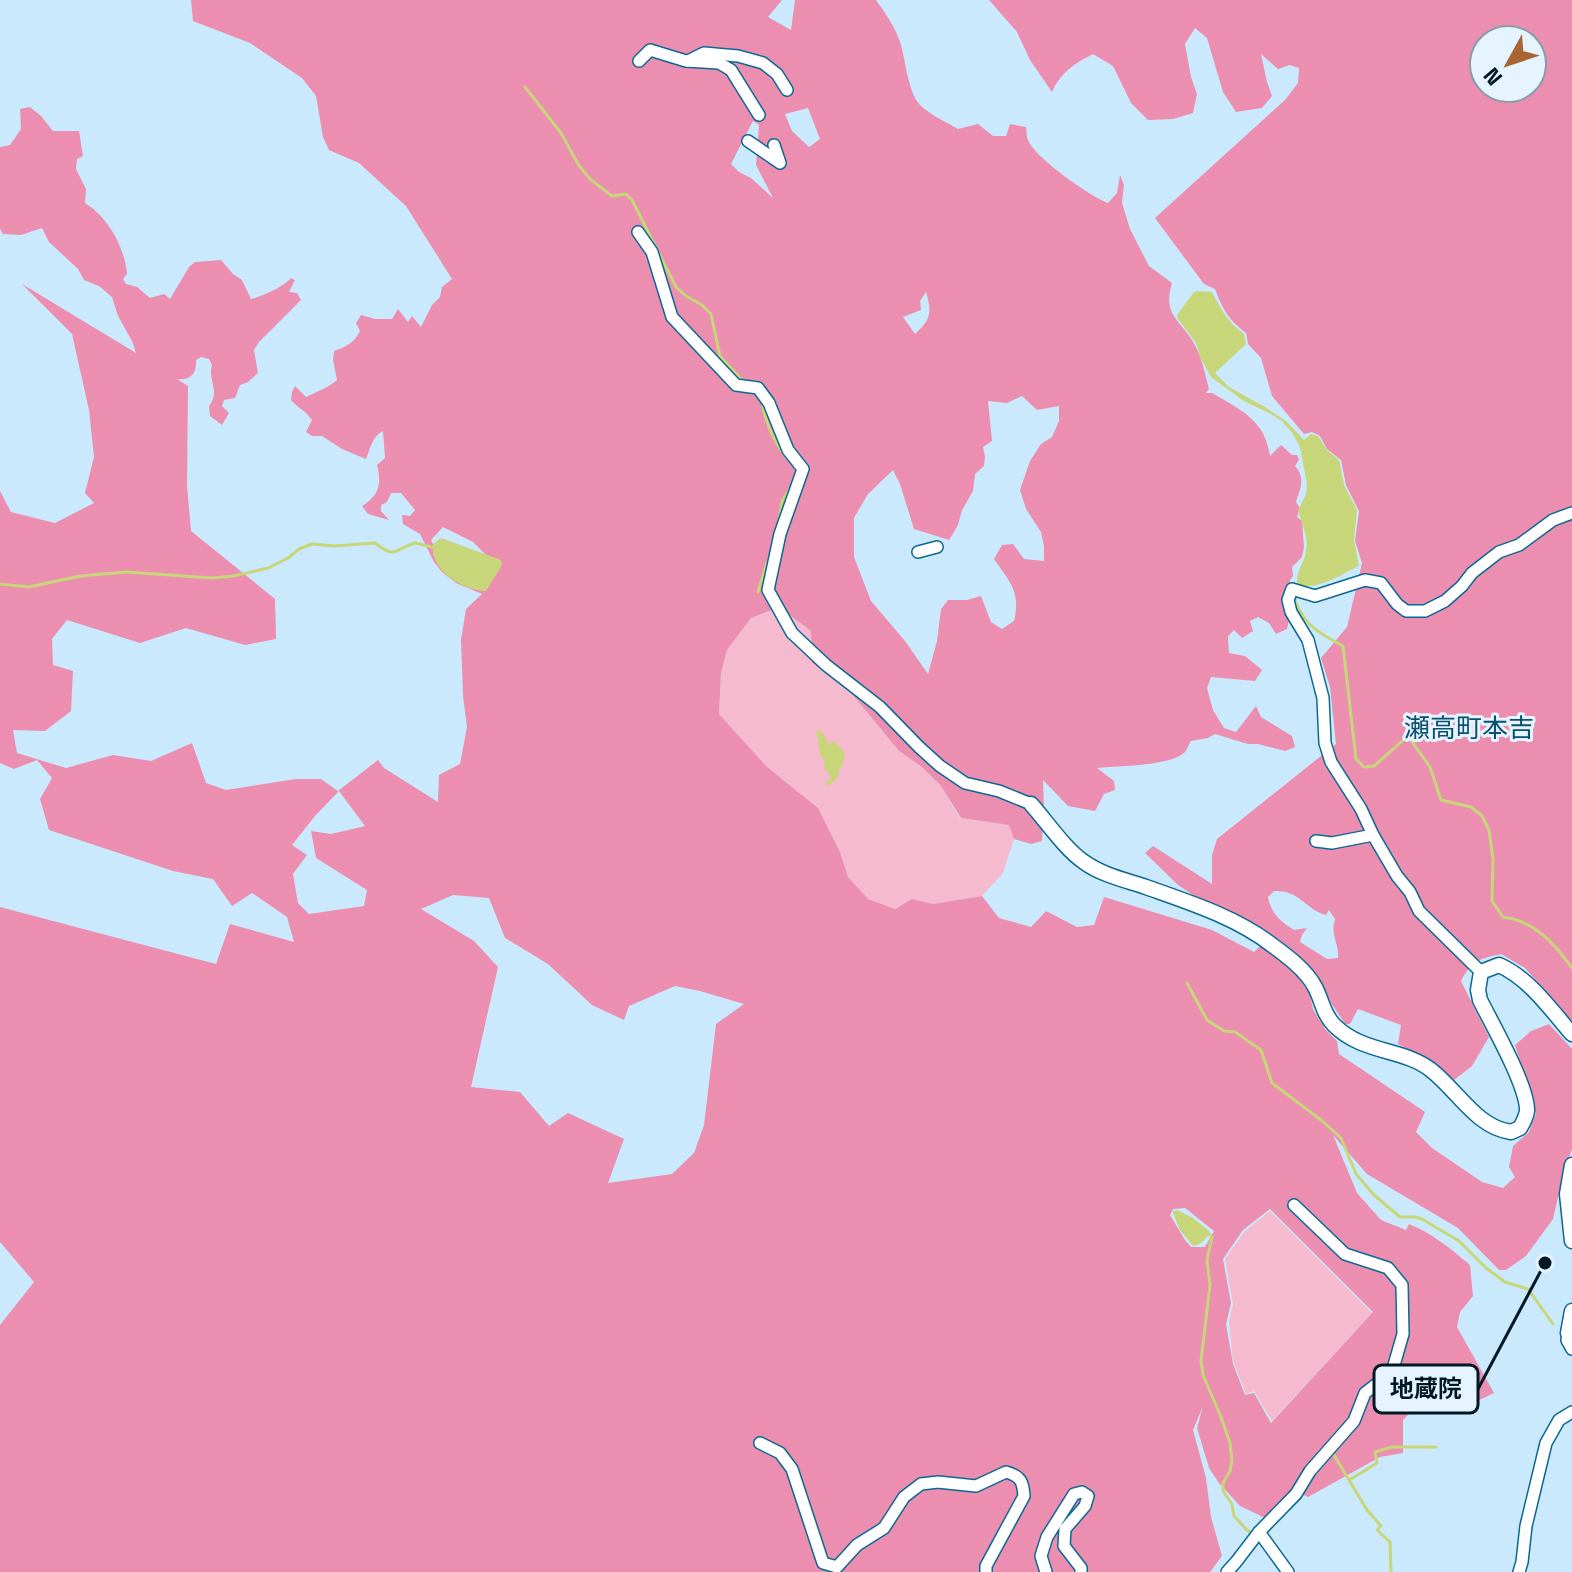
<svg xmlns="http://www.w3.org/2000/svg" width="1572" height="1572" viewBox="0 0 1572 1572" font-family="'Space Grotesk','Noto Sans JP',sans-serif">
<rect width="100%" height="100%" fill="#cbe9fd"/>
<!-- green -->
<g fill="#f6bace">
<path d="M779 607 811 631 812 663 848 689 899 751 922 767 941 786 960 818 1010 825 1014 839 1003 873 982 896 933 904 912 899 895 909 867 899 848 877 840 852 818 808 766 766 719 714 721 673 727 650 751 618Z"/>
<path d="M1270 1211 1372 1313 1272 1421 1254 1391 1246 1394 1233 1361 1229 1322 1233 1304 1225 1259 1245 1231Z"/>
</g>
<!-- forest -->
<g fill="#ec8eb0" fill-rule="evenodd">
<path d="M191 0H782L768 17 791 30 795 0H876C886 14 896 28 901 45 905 60 908 86 916 100 925 113 945 121 958 129L978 124 993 136H1006L1010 124 1026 127C1027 131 1026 136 1028 140 1035 158 1090 196 1108 203L1117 193 1120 175 1124 185 1122 203 1130 229 1149 266 1172 283C1163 314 1177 317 1192 340 1201 354 1205 373 1209 389L1206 393H1212C1241 410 1265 420 1270 456L1281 445 1292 455H1297L1299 460 1295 466C1306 478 1300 489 1296 502L1300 508 1297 517 1302 521 1304 547 1302 557 1292 567 1293 576 1290 580 1291 611 1287 629 1276 634 1269 623 1258 617 1250 621 1253 631 1242 638 1234 630 1228 636 1229 653 1245 656 1262 670 1255 681 1211 677 1207 688 1213 710 1224 728 1236 732 1256 706 1261 717 1292 736 1295 747 1285 751 1258 744H1248L1215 734 1208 738 1191 741C1188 745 1187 750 1184 753 1169 766 1117 766 1097 768L1114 781 1115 790 1104 794 1095 811 1068 806 1043 780 1044 812 1042 841 1031 844 1014 839 1009 825 961 818 941 786 922 767 899 751 848 689 812 663 811 631 779 607 751 618 727 650 721 673 719 714 766 766 818 808 840 852 848 877 868 899 895 909 912 899 933 904 982 896 999 918 1031 927 1046 911 1077 927 1094 925 1104 897 1212 930 1254 952 1260 946 1292 968 1310 994 1313 1009 1325 1029 1337 1041 1339 1054 1425 1112 1416 1132 1432 1148 1482 1182 1503 1188 1515 1177 1509 1167 1513 1146 1529 1132 1536 1113 1515 1045 1531 1031 1549 1024 1572 1049V1149L1562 1180 1553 1219 1526 1256 1506 1270H1499L1458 1228 1367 1174 1333 1135 1357 1193 1381 1220 1406 1230 1409 1224C1432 1233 1451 1249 1470 1265L1473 1296 1460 1312 1457 1327 1494 1393 1467 1406 1450 1389C1430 1394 1417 1406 1403 1420V1453L1380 1457 1308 1497 1304 1495 1263 1517 1240 1506 1219 1483 1209 1468 1197 1428 1203 1406 1193 1430 1206 1478 1211 1517 1222 1556 1210 1572H0V1325L34 1282 0 1242V907L216 964 230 924 294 942 287 917 252 893 232 906 213 879 173 871 49 830 40 799 52 778 37 760 14 769 0 763V491L11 512 55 523 94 503 85 493 94 457 89 410 72 334 22 284 136 353 132 341 118 316 112 297 99 286 84 280 78 269 49 242 42 228 21 235 3 234 0 229V147L10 145 21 129 20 109 30 107 41 116 53 131H79L83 156 77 159 76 169 86 189 85 203C108 217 125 248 127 274L123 279 126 284 137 287 150 298 164 294 170 299 189 267 195 262 221 260 233 274 242 280 251 299C261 297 285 286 291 278L295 280 289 292 297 293 301 300 259 342 254 350 258 373 248 382 240 385 235 398 224 400 222 406 229 413 222 425 210 416 209 406C221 392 207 379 212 365L209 359 201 357 196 360C197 374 190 381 177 379L188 386 187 485 191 531 275 599 276 639 245 645 186 628 140 643 67 620 52 639 53 665 73 671 71 711 45 731 13 730 17 753 66 768 113 755 151 761 192 743 206 783 226 790 296 779H321L338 791 378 760 384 768 438 802 439 775 460 764 467 727 463 696 461 640 466 609 482 594 456 583 442 572 434 562 420 534 403 524 402 515 410 516 415 510 401 493H391L387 502 381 505V511L389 520 368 514 362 506C379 496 382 484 377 465L385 458 383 431C373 435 370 449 366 459L342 449 322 436H312L306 432 312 420C306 411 298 408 291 400L292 392 295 386 306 397C318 391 328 388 337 380L333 360 334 351C346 347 354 343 360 331L356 323 361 315 375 319H392L398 309 408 322 412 316 421 327 432 305 440 297 442 287 452 279 406 206 359 163 329 150 323 137 316 96 302 78 250 43 193 21ZM808 108 820 139 809 147 792 131 785 114ZM753 121 759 125 756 165 773 198 751 178 739 172 731 164ZM926 292C932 312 931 320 915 334L903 317 921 310 920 301ZM1022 396 1037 410 1059 406V421L1052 437 1041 444 1030 461 1020 490 1026 509 1041 532 1044 546V561L1024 559 1013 544 1002 545 994 559C1010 582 1021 592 1014 621L1002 629 991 622 981 596 967 600H948L941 609 937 641 928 674 905 641 871 601 854 557V518L868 494 893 470 900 484 914 529 949 540 958 525 962 510 973 491 975 474 984 466 985 457 983 447 992 441 988 401 1007 403ZM443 527 473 542 490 559 436 550 431 540ZM339 791 365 826 331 834 311 831 316 858 367 890 364 906 309 914 298 903 293 874 307 855 292 845 315 816ZM453 895 489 898 505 938 548 964 592 1005 624 1020 629 1006 675 986 700 991 744 1004 716 1024 704 1125 694 1153 672 1174 608 1183 624 1139 568 1113 549 1126 520 1092 471 1087 498 967 474 941 421 909ZM1185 1208 1214 1231 1205 1247H1191L1185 1240 1170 1215 1173 1209ZM1270 1209 1373 1312 1271 1423 1254 1393 1245 1395 1233 1364 1226 1324 1231 1303 1223 1259 1243 1230Z"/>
<path d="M989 0H1572V1021L1525 968 1501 954C1479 959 1472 960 1461 981L1489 1037 1472 1066 1454 1080 1436 1064 1398 1044 1401 1025 1358 1009 1350 1024H1345L1328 998 1316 974 1259 929 1214 909 1178 885 1145 853 1153 846 1212 884V855L1217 839 1336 744 1330 687 1321 658 1347 627 1362 563 1355 541 1359 511 1346 485 1341 460 1327 449 1320 436 1312 432 1304 434 1272 396 1261 358 1248 344 1246 333C1228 319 1223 310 1215 289L1204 284 1155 218 1285 100 1298 83 1299 68 1290 65 1278 69 1261 54 1267 82 1272 96 1262 108 1236 112 1223 92 1207 38 1195 28 1185 44 1191 77 1197 94 1193 113 1173 119 1148 120 1131 103 1113 66 1093 54C1075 63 1060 73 1052 92L1030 60 1017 32ZM1484 40H1532V88H1484ZM1274 891C1300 890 1306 910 1326 915L1329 910 1335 919C1330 935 1339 943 1338 958L1327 959 1300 942 1302 935 1307 928 1294 930C1281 922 1271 914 1268 897Z"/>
</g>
<!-- water -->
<g fill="#c6d678">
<path d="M1198 291 1212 292C1222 311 1227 321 1244 334L1246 344 1215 373 1229 387 1265 407 1287 422 1304 440 1311 434 1318 436 1327 450 1339 460 1344 485 1357 510 1354 540 1359 566C1341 574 1317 592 1297 584 1297 567 1304 565 1306 551 1309 537 1302 525 1298 511L1306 494 1307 484 1300 447 1293 434 1282 421 1269 413 1244 401 1211 377 1200 357 1196 343 1178 319 1177 315 1194 292Z"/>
<path d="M441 538 501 560 502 565 486 591C463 591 429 570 433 544Z"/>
<path d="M817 728 825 736 827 743 835 742 845 753 842 766 839 768 838 778 827 786 825 783 831 777 824 767 825 761 820 755 819 746 817 743 820 739 817 737Z"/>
<path d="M1177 1210 1193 1218 1209 1231C1209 1238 1200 1245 1193 1246L1180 1230 1173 1213V1211Z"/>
</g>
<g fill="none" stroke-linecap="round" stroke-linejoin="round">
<!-- stream -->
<g stroke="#c6d678" stroke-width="3">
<path d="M525 87 561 133 578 164 590 179 612 196 626 194 632 200 676 287 686 296 702 305 711 314 720 356 744 382"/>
<path d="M762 402C765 421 774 442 786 457"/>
<path d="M779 521 782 501 793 484"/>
<path d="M0 584 29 587 80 576 127 572 212 578 234 576 268 568 288 558 299 549 312 544 334 546 375 543C397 560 394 549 415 543L432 547"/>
<path d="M1300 585 1295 601C1306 627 1319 633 1343 646L1356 759 1364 767 1374 766 1408 736 1430 767 1441 800 1471 807 1482 816 1489 830 1493 859 1492 901 1503 917C1535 921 1554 943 1572 968"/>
<path d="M758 592 767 563 770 559"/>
<path d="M1187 983 1207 1020 1224 1031 1235 1032 1261 1050 1272 1083 1321 1120 1341 1138 1356 1174 1374 1195 1400 1217H1415L1422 1219 1459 1241 1486 1268 1505 1282 1528 1289 1553 1324"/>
<path d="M1209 1234 1212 1237 1207 1260 1210 1285 1201 1361 1203 1375 1221 1417 1230 1443 1232 1460 1230 1471 1223 1483V1491L1232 1504 1234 1516 1246 1529 1252 1534"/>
<path d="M1334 1455 1367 1510 1381 1526 1377 1530 1390 1542 1391 1572"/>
<path d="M1351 1479 1377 1463 1375 1452 1392 1447H1436"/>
</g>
<defs>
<g id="minor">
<path d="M639 61 650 50 686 61 719 63 731 70 759 115"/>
<path d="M688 61 704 53 738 56 763 63 777 74 787 90"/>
<path d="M748 141 780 163 774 145"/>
<path d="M638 232 652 252 672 317 736 385 758 388 769 403 788 450 803 469 780 534 768 590 792 633 826 665 880 707 919 747 940 766 965 783 999 791 1031 804"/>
<path d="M918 552 937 547"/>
<path d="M1316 841 1332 843 1373 835"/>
<path d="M1481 972 1419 911 1410 892 1397 876 1373 835 1361 809 1331 762 1325 743 1323 698 1308 640 1291 612 1288 600 1292 589 1315 596 1365 580 1381 583 1397 604 1406 611H1425L1445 601 1462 586 1472 573 1499 552 1519 545 1553 520 1572 513"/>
<path d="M1568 1333 1567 1340 1572 1349"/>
<path d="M760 1443 780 1453 792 1469 823 1563 837 1567 857 1545 884 1528 904 1497 921 1484 938 1482 976 1486 1006 1472C1021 1476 1023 1482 1024 1496L986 1566V1572"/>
<path d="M1259 1532 1288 1572"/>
<path d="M1046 1572 1041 1556 1047 1537 1074 1494 1082 1492 1088 1496 1085 1506 1065 1529 1064 1546 1081 1568V1572"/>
<path d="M1227 1572 1236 1562 1259 1532 1296 1494 1310 1471 1354 1421 1365 1393 1392 1372 1403 1334 1402 1285 1388 1268 1345 1254 1294 1205"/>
<path d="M1519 1572 1522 1562 1526 1526 1546 1443 1559 1420 1572 1412"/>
</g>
<g id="tertiary">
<path d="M1031 804C1047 822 1065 849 1084 862 1102 875 1125 880 1146 887 1188 902 1236 917 1272 945 1287 956 1306 970 1315 987 1322 1000 1323 1014 1334 1025 1363 1054 1403 1048 1431 1070 1458 1091 1476 1127 1511 1132L1520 1128C1523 1123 1526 1117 1527 1111 1528 1087 1492 1024 1480 1000L1478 990 1481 972 1499 965C1529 978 1551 1010 1572 1034"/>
<path d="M1572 1165 1567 1194 1572 1241"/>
<path d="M1568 1333 1572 1311"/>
</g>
</defs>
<!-- minor casing -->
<use href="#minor" stroke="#0b6894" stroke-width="14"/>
<!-- tertiary casing -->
<use href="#tertiary" stroke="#0b6894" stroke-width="17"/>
<!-- minor -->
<use href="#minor" stroke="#fff" stroke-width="11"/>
<!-- tertiary -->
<use href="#tertiary" stroke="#fff" stroke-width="14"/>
</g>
<g text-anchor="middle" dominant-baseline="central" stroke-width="6" stroke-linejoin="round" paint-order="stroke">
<!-- quarter labels -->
<g font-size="26" fill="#0a4e70" stroke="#e5f4fe">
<text x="1469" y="728">瀬高町本吉</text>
</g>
</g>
<!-- callouts -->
<path fill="none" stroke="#001725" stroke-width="3" d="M1545 1263L1478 1389"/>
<circle fill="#001725" stroke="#e5f4fe" stroke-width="3" cx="1545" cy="1263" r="8"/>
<rect fill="#e5f4fe" stroke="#001725" stroke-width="3" x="1374" y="1365" width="104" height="48" rx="8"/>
<g font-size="24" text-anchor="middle" font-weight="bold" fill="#001725">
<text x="1426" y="1397">地蔵院</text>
</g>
<!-- north arrow -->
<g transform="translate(1508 64) rotate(230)"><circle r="38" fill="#e5f4fe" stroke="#899ca7" stroke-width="2"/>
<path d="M0-6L14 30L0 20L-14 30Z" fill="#a76631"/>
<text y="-12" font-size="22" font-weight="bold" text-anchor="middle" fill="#001725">N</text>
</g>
</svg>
